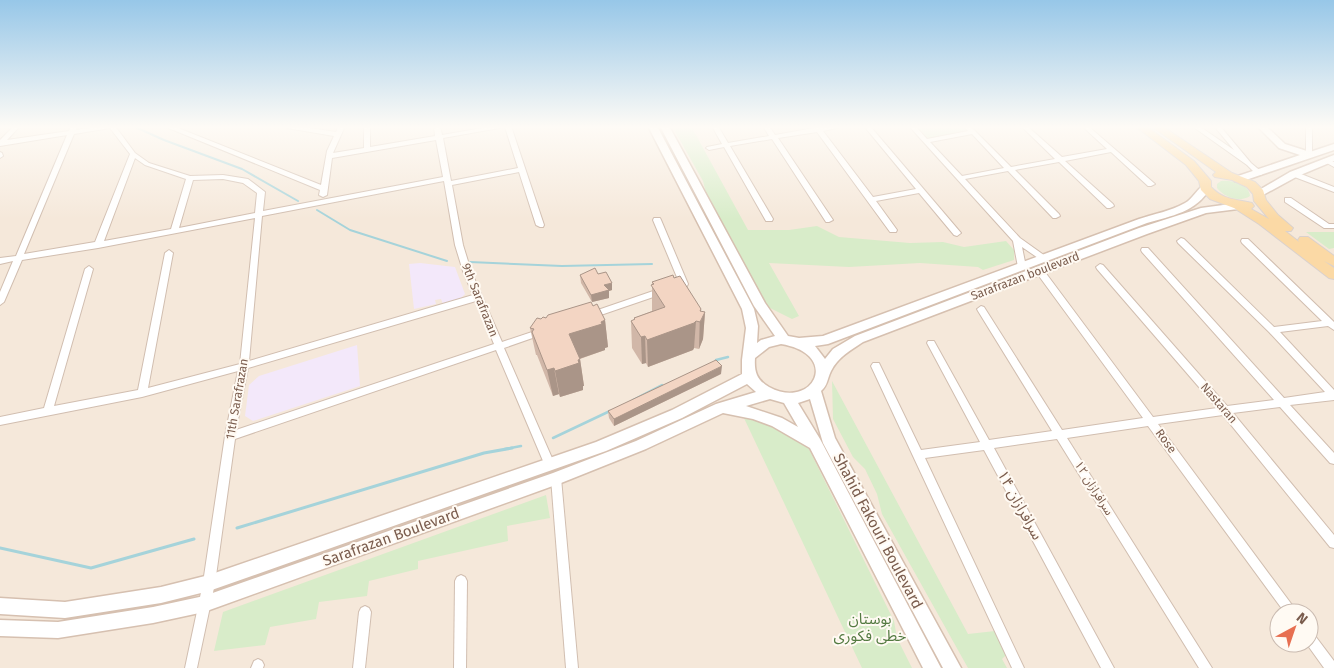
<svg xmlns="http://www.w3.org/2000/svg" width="1334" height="668" viewBox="0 0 1334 668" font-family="'Fira Sans','Noto Sans Arabic',sans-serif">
<rect width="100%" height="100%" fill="#fdf6ec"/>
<!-- residential -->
<path fill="#f5e8da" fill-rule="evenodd" d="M0 126H1334V668H0ZM1279 613H1309V643H1279Z"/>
<!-- education -->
<g fill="#f3e8fa">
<path d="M420 263 455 267 465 294 460 299 443 304 441 299 435 300 436 304 414 309 409 264Z"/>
<path d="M357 345 360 386 253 421 245 416 249 385 259 376Z"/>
</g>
<!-- green -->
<g fill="#d8ecc9">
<path d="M672 126H691L748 230H789L817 226 839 237 910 243 943 242 964 247 1006 241 1014 250V260L983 270 978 267 920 263 849 267 769 263 799 316 792 319 768 307 706 193 703 181Z"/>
<path d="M916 126H963L971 133 931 141Z"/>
<path d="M1221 181C1232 180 1249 184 1250 196 1239 203 1224 197 1217 188V184Z"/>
<path d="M1306 232H1334V248L1329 249Z"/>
<path d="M832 381 968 634 995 631 1007 654 1002 659 1007 668H968L882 514 877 494 865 469 853 457 833 419Z"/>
<path d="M743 416 774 427 806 443 894 621 897 638 912 668H862Z"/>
<path d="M546 495 550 518 507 526 508 541 418 561V569L369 581 367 596 319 602 316 619 270 627 265 645 214 651 223 612Z"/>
</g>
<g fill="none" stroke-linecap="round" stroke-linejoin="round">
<!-- stream-far2 -->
<g stroke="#a5d3da" stroke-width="2">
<path d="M133 126 164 140 242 169 298 201"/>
<path d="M317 210 350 230 447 261"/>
<path d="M470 262 562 266 652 264"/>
</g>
<!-- stream-far1 -->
<g stroke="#a5d3da" stroke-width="2.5">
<path d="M716 360 728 357"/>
<path d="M633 400 662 385"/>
<path d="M553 438 610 411"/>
<path d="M505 449 521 446"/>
</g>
<!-- stream -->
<g stroke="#a5d3da" stroke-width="3">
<path d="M237 528 484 453 512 448"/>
<path d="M0 548 91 568 194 539"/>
</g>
<defs>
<g id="street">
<path d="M14 126H20L7 140 69 131 71 126H77L76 130 102 126H115L135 153 149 163 190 176 223 175 248 179 265 192 263 211 443 177 436 140 332 158 327 195 323 197 319 195 320 190 166 127 165 126H173L321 185 327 151 334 136 287 128 284 126H297L336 132 339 126H345L333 153 364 148V126H370V147L435 136 434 126H440L442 135 494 126H511L544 225 543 227H540L536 225 519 172 452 185 463 245 471 271 502 342 541 329 545 332 544 334 504 348 555 465 554 468 550 469 546 468 496 350 235 439 215 583 197 668H185L203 583 225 436 238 371 142 397 0 425V417L44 408 85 269 89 266 93 269 54 406 138 390 165 253 169 250 173 253 148 388 240 364 255 218 98 248 22 260 4 302 0 305V292L13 261 0 264V258L16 256 67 135 0 146V140ZM505 127 518 168 451 181 443 138ZM110 128 130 154 95 242 24 254 74 134ZM135 158 145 165 186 179 171 229 104 241ZM223 179 243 183 257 193 255 213 179 228 193 180ZM444 181 455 245 463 271 473 295 249 361 262 216ZM476 301 494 344 236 430 248 368Z"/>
<path d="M712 126H718L728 143 769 136 763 126H769L775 135 814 128 813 126H819L820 127 842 126 841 127 823 131 873 197 916 189 864 126H870L961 233 957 236 954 235 919 193 876 201 897 230 896 232H890L817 132 778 138 833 220 829 222H826L772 139 730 146 773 219 772 221H766L724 147 709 150 706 148 707 147 722 144Z"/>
<path d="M909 126H915L927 139 968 131 964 126H970L1011 167 1055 159 1021 126H1027L1062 157 1107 149 1082 126H1088L1155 184 1151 186H1148L1111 152 1065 161 1113 204 1114 206 1110 208H1107L1059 162 1015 170 1059 214 1060 216 1056 218H1053L1008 171 965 179 1020 238 1048 258 1047 260H1041L1022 247 1026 267 1022 270 1018 267 1013 241ZM972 134 1004 168 962 176 930 142Z"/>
<path d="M1192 126H1199L1234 150 1214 126H1220L1251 163 1263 173 1261 175H1257L1247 165Z"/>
<path d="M1306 126H1312V155L1309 157 1306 155Z"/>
<path d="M0 152 2 153 3 156 0 158Z"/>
<path d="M1327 159 1334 162V167L1325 162V160Z"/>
<path d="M1292 172H1296L1334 187V192L1292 176Z"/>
<path d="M1285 198H1291L1329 224H1334V228H1324L1285 202Z"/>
<path d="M654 218H660L661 220 688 284 687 286 674 290 670 287 671 285 679 282 653 220Z"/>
<path d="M1181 238 1184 239 1274 327 1322 321 1242 243 1241 241 1242 239H1248L1334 322V330L1328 326 1280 332 1334 390V400L1290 405 1334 453V464L1330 463 1280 407 1233 413 1334 535V548L1330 547 1223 415 1158 424 1298 613H1285L1148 426 1067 438 1212 668H1199L1057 439 994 448 1114 668H1101L984 450 925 458 1024 668H1012L871 366 873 363H879L921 450 980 442 927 343 928 341H934L989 440 1052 431 978 311 977 309 981 306 984 307 1062 430 1143 418 1036 272 1035 270 1036 268H1042L1153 417 1217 408 1097 269 1096 267 1100 264 1103 265 1227 406 1274 400 1142 252 1141 250 1142 248H1148L1284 398 1325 392 1269 332 1178 243 1177 241Z"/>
<path d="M662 288 665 289 666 291 665 293 592 318 588 315 589 313Z"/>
<path d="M556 473 560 475 561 478 578 668H566L551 478 552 475Z"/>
<path d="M461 575 465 577 467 581 466 668H454L455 581 457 577Z"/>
<path d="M365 606 369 608 371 612 365 668H353L359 612 361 608Z"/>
<path d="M1309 631 1313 633 1334 661V668H1324L1306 643H1309Z"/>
<path d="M258 659 262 661 264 665 263 668H251L254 661Z"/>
</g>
<g id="secondary">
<path d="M648 126H657L754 309 758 326 757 343 761 340 775 336 754 306 660 126H669L765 303 788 336 799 338 823 336 1139 219C1154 214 1171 211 1185 203 1193 199 1198 187 1205 185L1210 188C1197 212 1171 216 1147 223L828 344 815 346 825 359 833 349 855 336 1139 228 1201 208 1238 203 1243 206 1238 209 1206 213 1147 234 863 342C851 350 838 357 831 371 827 379 828 385 821 391L835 438 961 668H943L823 443 810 399 798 403 820 439 941 668H923L810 448 772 426 753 419 723 413 646 449 561 483 204 612 153 623 58 638 0 636V620L58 622 153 607 204 596 553 473 636 441 716 404 756 392 747 384 682 418 606 451 209 591 161 603 65 618 0 614V598L65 602 161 587 209 575 596 442 672 410 742 374V360L746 328 742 309ZM781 344C842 354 813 411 769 387 757 380 754 372 755 358L769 347ZM770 399 784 403 798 427 782 418 746 406Z"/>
<path d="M1257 126H1266L1285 144 1310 152 1334 144V150L1243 181H1235V177L1300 155 1279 148Z"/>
<path d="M1334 155V161L1298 176 1263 195 1259 196 1254 193 1290 172Z"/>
</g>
<path id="primary" d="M1135 126H1146L1194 161 1211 181V187C1223 200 1236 199 1252 203L1254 206 1251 209 1269 219 1254 201 1253 194 1247 187 1232 180 1215 177 1213 175 1216 172 1151 126H1162L1232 173 1255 182 1263 190 1266 200 1278 215 1293 228 1291 231H1285L1299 242 1298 240 1300 237H1308L1334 256V266L1324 261 1334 268V279L1329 278 1259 224 1234 208 1210 199 1201 190 1199 181 1186 165Z"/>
</defs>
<!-- street casing -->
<use href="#street" stroke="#d1beb0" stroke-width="2"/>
<!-- secondary casing -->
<use href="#secondary" stroke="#d6c0b0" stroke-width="3"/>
<!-- primary casing -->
<use href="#primary" stroke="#dad1cd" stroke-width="2"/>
<!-- street -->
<use href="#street" fill="#fff" fill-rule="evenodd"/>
<!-- secondary -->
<use href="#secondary" fill="#fff" fill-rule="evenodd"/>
<!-- primary -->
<use href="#primary" fill="#fbd9a5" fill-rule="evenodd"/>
</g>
<!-- wall -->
<g fill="#d1b7a8">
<path d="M598 274 612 290 609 291V298L592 302 581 283 580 275Z"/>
<path d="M652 282 701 309V311L705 312 703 339 699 349 694 348 693 350 648 367 646 363 642 364 632 348 631 321 634 320V318L652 311Z"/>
<path d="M593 306 605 320 608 347 605 348V350L580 359 584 386H583V390L560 397 559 394 553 396 537 355H536L530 328 541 319Z"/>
<path d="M721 374 614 426 609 418 608 411Z"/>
</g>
<!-- shaded-wall -->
<g fill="#aa9588">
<path d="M612 283V290L609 291V298L592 302 591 295 604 285Z"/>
<path d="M701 309V321L705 312 703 339 699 349 700 311Z"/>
<path d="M605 320 608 347 605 348V350L573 361 569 334Z"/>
<path d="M696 321 694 348 693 350 648 367 647 340Z"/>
<path d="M645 336 646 363 642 364 641 337Z"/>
<path d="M580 359 584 386H583V390L560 397 555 371Z"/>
<path d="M722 366 721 374 614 426V419Z"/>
<path d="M554 368 559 394 553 396 547 370Z"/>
</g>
<!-- building -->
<g fill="#f3d5c3" stroke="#aa9588">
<path d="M595 268 598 274 606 272 612 283 604 285 609 290 591 295 580 275Z"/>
<path d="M673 275 674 278 680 276 701 309 700 311 705 312 700 322 696 321 694 323 647 340 645 336 641 337 631 321 635 319 634 318 665 307 651 285 654 284 652 282Z"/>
<path d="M591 302 593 306 597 304 605 320 601 322 602 324 569 334 580 359 578 360 579 363 555 371 554 368 547 370 532 332 534 329 530 328 537 318 541 319 543 317 546 318 548 315Z"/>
<path d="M716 360 722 366 614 419 608 411Z"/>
</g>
<!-- sky -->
<linearGradient id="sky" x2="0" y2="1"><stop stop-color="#97c7e8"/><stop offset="0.58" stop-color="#fefbf6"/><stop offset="1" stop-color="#fefbf6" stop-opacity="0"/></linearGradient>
<rect width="1334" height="219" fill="url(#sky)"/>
<g text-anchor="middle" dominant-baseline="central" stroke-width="4" stroke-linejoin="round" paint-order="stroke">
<!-- street labels -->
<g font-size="12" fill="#7a5c4d" stroke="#fffaf3">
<text transform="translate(1025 276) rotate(-21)">Sarafrazan boulevard</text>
<text transform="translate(480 300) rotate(68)">9th Sarafrazan</text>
<text transform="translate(237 399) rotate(-80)">11th Sarafrazan</text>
<text transform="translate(1219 403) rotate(49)">Nastaran</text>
<text transform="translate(1166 441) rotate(54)">Rose</text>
<text transform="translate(1094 488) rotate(58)">سرافرازان ۱۲</text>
</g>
<!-- near-street labels -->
<g font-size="15" fill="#7a5c4d" stroke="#fffaf3">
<text transform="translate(1020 505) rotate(61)">سرافرازان ۱۴</text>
<text transform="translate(878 531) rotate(62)">Shahid Fakouri Boulevard</text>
<text transform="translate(391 537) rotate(-20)">Sarafrazan Boulevard</text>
</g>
<!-- near-park labels -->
<g font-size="15" fill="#537a41" stroke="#fffaf3">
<text x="870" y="619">بوستان<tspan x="870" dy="17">خطی فکوری</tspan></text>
</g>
</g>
<!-- north arrow -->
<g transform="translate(1294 628) rotate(40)"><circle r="24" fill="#fffaf3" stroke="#cabbb1"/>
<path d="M0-4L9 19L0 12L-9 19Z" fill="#e76f51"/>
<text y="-8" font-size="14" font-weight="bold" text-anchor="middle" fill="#7a5c4d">N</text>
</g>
</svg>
